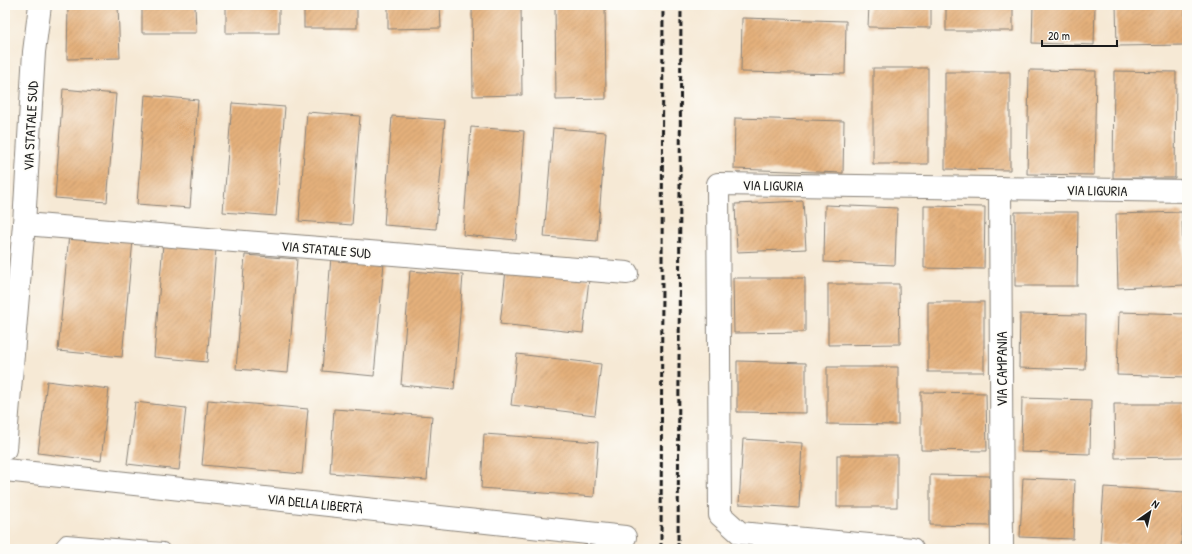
<svg xmlns="http://www.w3.org/2000/svg" width="1192" height="554" viewBox="0 0 1192 554" font-family="'Patrick Hand',sans-serif">
<defs>
<pattern id="building-hatch" width="6" height="6" patternUnits="userSpaceOnUse"><rect width="6" height="6" fill="#e4b07c"/><path d="M-1 1l2-2M0 6l6-6M5 7l2-2" fill="none" stroke="#c3976b"/></pattern>
</defs>
<rect width="100%" height="100%" fill="#fdfcf7"/>
<filter id="ink" filterUnits="userSpaceOnUse"><feTurbulence type="fractalNoise" baseFrequency=".025" numOctaves="2"/><feDisplacementMap in="SourceGraphic" scale="8" xChannelSelector="R" yChannelSelector="G"/><feConvolveMatrix kernelMatrix="1 2 1 2 8 2 1 2 1" color-interpolation-filters="sRGB"/></filter>
<filter id="wash" filterUnits="userSpaceOnUse"><feTurbulence type="fractalNoise" baseFrequency=".012" numOctaves="4" result="noise"/><feDisplacementMap in="SourceGraphic" scale="16" xChannelSelector="R" yChannelSelector="G"/><feGaussianBlur stdDeviation="0.9" result="paint"/><feColorMatrix in="noise" values="0 0 0 0 0 0 0 0 0 0 0 0 0 0 0 0 0 1.4 0 .05"/><feComposite in="paint" operator="in"/></filter>
<g filter="url(#wash)">
<rect width="100%" height="100%" fill="#f6e9d5"/>
<g id="blocks">
<!-- building -->
<g fill="url(#building-hatch)">
<path d="M68 5H118L120 58 67 59Z"/>
<path d="M142 5H195L196 33H142Z"/>
<rect x="226" y="5" width="53" height="28"/>
<rect x="304" y="5" width="53" height="23"/>
<path d="M388 5H440L441 28 388 29Z"/>
<path d="M472 5H521L522 95 473 96Z"/>
<path d="M555 5H605L606 99 556 100Z"/>
<path d="M869 5H931V28L868 27Z"/>
<rect x="946" y="5" width="67" height="26"/>
<path d="M1033 5H1095L1094 45 1032 43Z"/>
<path d="M1116 5H1185V45L1117 46Z"/>
<path d="M742 18 846 21 845 74 741 72Z"/>
<rect x="873" y="68" width="55" height="96"/>
<path d="M1029 70 1096 71 1094 175 1027 174Z"/>
<path d="M1114 71 1176 72 1175 178H1113Z"/>
<path d="M945 72H1010V170L945 169Z"/>
<path d="M63 89 116 94 107 202 55 198Z"/>
<path d="M145 95 198 100 190 208 137 204Z"/>
<path d="M232 103 285 107 276 216 223 212Z"/>
<path d="M307 112 360 116 352 225 299 221Z"/>
<path d="M392 116 445 120 436 229 384 225Z"/>
<path d="M735 118 844 121 843 173 734 169Z"/>
<path d="M471 127 524 131 516 240 463 235Z"/>
<path d="M553 128 606 132 597 241 544 237Z"/>
<path d="M803 201 806 249 737 252 735 204Z"/>
<path d="M825 205 897 208 895 265 824 262Z"/>
<path d="M924 206 985 207 984 269 924 268Z"/>
<path d="M1015 212H1078L1077 286H1015Z"/>
<path d="M1182 212 1184 285 1118 288 1116 214Z"/>
<path d="M69 234 133 240 122 357 58 351Z"/>
<path d="M163 243 216 248 207 362 154 357Z"/>
<path d="M245 255 297 259 288 373 236 369Z"/>
<path d="M331 257 384 262 374 376 322 371Z"/>
<path d="M506 270 589 279 583 333 500 324Z"/>
<path d="M410 271 463 275 454 390 401 385Z"/>
<path d="M733 278H805V332L734 333Z"/>
<path d="M828 284H899L900 344 828 345Z"/>
<rect x="928" y="302" width="56" height="70"/>
<path d="M1119 312 1187 314V377L1117 375Z"/>
<path d="M1020 314 1086 315 1085 370 1019 368Z"/>
<path d="M517 354 601 364 595 415 511 405Z"/>
<path d="M737 361 806 363V413L737 412Z"/>
<path d="M827 367H898V425L827 424Z"/>
<path d="M47 381 109 389 101 461 38 453Z"/>
<path d="M921 392 986 393 987 451 921 450Z"/>
<path d="M1022 398 1091 400 1090 454 1021 452Z"/>
<path d="M208 400 308 409 302 474 202 465Z"/>
<path d="M135 402 186 408 179 470 127 464Z"/>
<path d="M1114 404H1184L1185 457 1115 458Z"/>
<path d="M334 409 432 416 427 480 330 473Z"/>
<path d="M484 434 598 442 594 497 481 488Z"/>
<path d="M743 439 802 443 799 508 739 504Z"/>
<rect x="837" y="455" width="60" height="52"/>
<path d="M930 475 990 476V526L930 525Z"/>
<path d="M1023 478 1075 480 1073 539 1020 537Z"/>
<path d="M1104 487 1185 492 1181 549 1100 544Z"/>
<path d="M550 545 584 547V549H550Z"/>
</g>
</g>
</g>
<g filter="url(#ink)">
<use href="#blocks" fill-opacity="0" stroke="#898278" stroke-width="1"/>
<g fill="none" stroke-linecap="round" stroke-linejoin="round">
<defs>
<path id="service" d="M59 549 66 541 163 549"/>
<g id="minor">
<path d="M1000 188 1002 549"/>
<path d="M24 224 627 273"/>
<path d="M5 470 625 537"/>
<path d="M912 549 740 533 720 515 718 184 1187 191"/>
</g>
<path id="primary" d="M5 449 24 224 34 52 40 5"/>
</defs>
<!-- service casing -->
<use href="#service" stroke="#898278" stroke-width="14"/>
<!-- minor casing -->
<use href="#minor" stroke="#898278" stroke-width="24"/>
<!-- primary casing -->
<use href="#primary" stroke="#898278" stroke-width="24"/>
<!-- service -->
<use href="#service" stroke="#fff" stroke-width="12"/>
<!-- minor -->
<use href="#minor" stroke="#fff" stroke-width="22"/>
<!-- primary -->
<use href="#primary" stroke="#fff" stroke-width="22"/>
<!-- rail -->
<g stroke="#1c1c1c" stroke-width="3" stroke-dasharray="6 3" stroke-linecap="butt">
<path d="M661 549 663 5"/>
<path d="M678 549 681 5"/>
</g>
</g>
</g>
<g text-anchor="middle" dominant-baseline="central" stroke-width="3.5" stroke-linejoin="round" paint-order="stroke">
<!-- street labels -->
<g font-size="14" fill="#1c1c1c" stroke="#fdfcf7">
<text transform="translate(30 126) rotate(-87)">VIA STATALE SUD</text>
<text transform="translate(773 185) rotate(1)">VIA LIGURIA</text>
<text transform="translate(1097 190) rotate(1)">VIA LIGURIA</text>
<text transform="translate(326 249) rotate(5)">VIA STATALE SUD</text>
<text transform="translate(1001 369) rotate(-90)">VIA CAMPANIA</text>
<text transform="translate(315 503) rotate(6)">VIA DELLA LIBERTÀ</text>
</g>
</g>
<!-- margin -->
<rect width="1192" height="554" fill="none" stroke="#fdfcf7" stroke-width="20"/>
<!-- north arrow -->
<g transform="translate(1150 512) rotate(34)" stroke="#fdfcf7" stroke-width="3" paint-order="stroke">
<path d="M0-3L7 15L0 10L-7 15Z" fill="#1c1c1c"/>
<text y="-6" font-size="11" font-weight="bold" text-anchor="middle" fill="#1c1c1c">N</text>
</g>
<!-- scale -->
<path d="M1042 40v6h75v-6" fill="none" stroke="#1c1c1c" stroke-width="2"/>
<text x="1048" y="40" font-size="12" fill="#1c1c1c" stroke="#fdfcf7" stroke-width="3" paint-order="stroke">20 m</text>
</svg>
